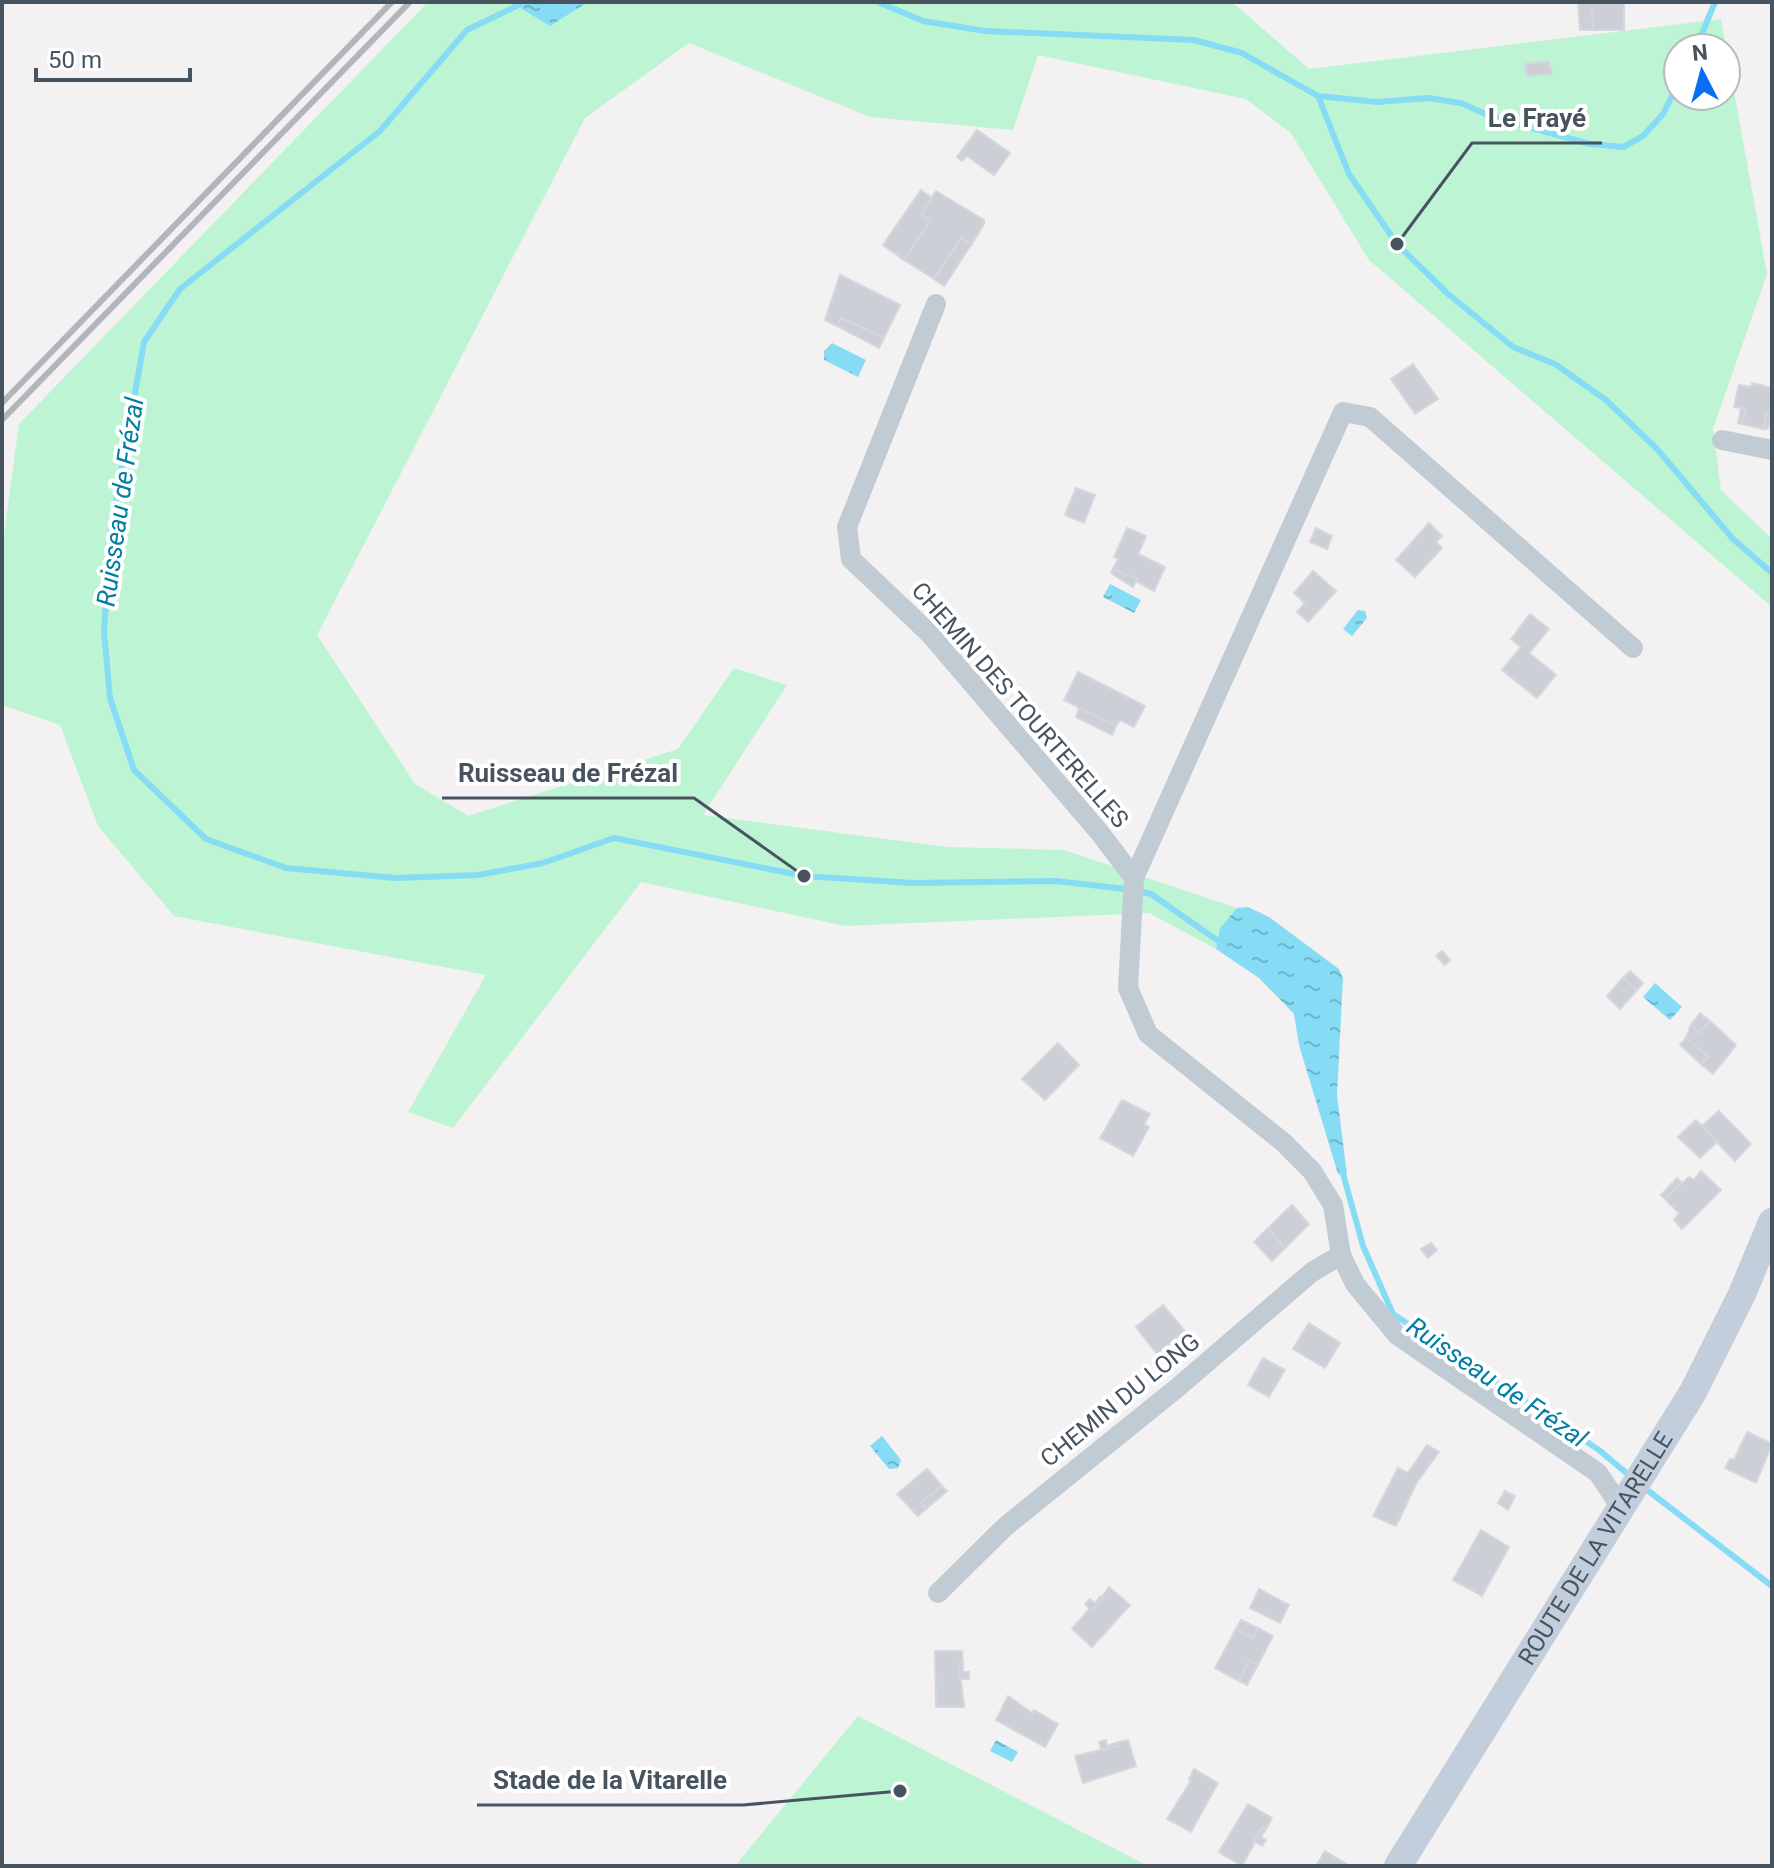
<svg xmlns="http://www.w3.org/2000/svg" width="1774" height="1868" viewBox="0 0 1774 1868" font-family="Roboto,sans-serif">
<defs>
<pattern id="water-ripples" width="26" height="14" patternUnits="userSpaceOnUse" patternTransform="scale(2)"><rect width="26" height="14" fill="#86dcf4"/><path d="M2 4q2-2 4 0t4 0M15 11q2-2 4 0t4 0" fill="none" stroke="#6fb5c9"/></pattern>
</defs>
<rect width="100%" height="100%" fill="#f3f1f1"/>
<!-- grass -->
<g fill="#bdf4d3" fill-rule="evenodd">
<path d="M428 2H1232L1309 69 1721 19 1767 274 1713 429 1721 490 1772 539V607L1369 260 1291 133 1246 99 1038 55 1013 130 870 117 689 43 585 118 317 635 415 784 468 816 678 749 734 668 787 685 703 815 947 847 1064 850 1237 908 1220 928 1216 949 1149 913 845 926 641 882 453 1128 408 1112 486 975 174 916 98 826 60 725 2 705V549L19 424ZM1678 48H1726V96H1678Z"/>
<path d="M858 1716 1148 1866H735Z"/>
</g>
<!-- water -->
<g fill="url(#water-ripples)">
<path d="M518 2H588L550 26 519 7Z"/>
<path d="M832 343 866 360 858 377 824 360V351Z"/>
<path d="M1110 584 1141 600 1134 613 1103 597Z"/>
<path d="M1358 610 1365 611 1367 618 1352 636 1343 629Z"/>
<path d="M1248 907 1269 917 1339 969 1343 978 1337 1095 1347 1175 1338 1174 1299 1045 1294 1014 1259 978 1216 949 1220 928 1237 908Z"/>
<path d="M1655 983 1682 1007 1670 1020 1643 997Z"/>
<path d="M882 1436 901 1460 898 1468 889 1469 870 1446Z"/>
<path d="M996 1740 1018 1752 1012 1762 990 1751Z"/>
</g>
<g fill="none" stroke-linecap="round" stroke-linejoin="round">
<!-- stream -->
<g stroke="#86dcf4" stroke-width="6">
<path d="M525 2 467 30 380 131 180 289 144 342 111 529 104 631 110 698 134 770 206 839 286 868 395 878 478 875 543 863 614 838 804 876 913 883 1056 881 1126 889 1151 894 1224 945"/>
<path d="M878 2 923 21 985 31 1194 40 1242 53 1318 96 1349 174 1397 244 1447 293 1513 347 1555 364 1606 400 1657 449 1733 539 1772 573"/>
<path d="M1696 48 1715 2"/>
<path d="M1318 96 1377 102 1428 98 1461 103 1492 117 1590 144 1623 147 1643 136 1663 114 1678 84"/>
<path d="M1342 1170 1363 1246 1393 1314 1599 1450 1630 1476"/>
<path d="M1642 1486 1772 1586"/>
</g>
</g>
<!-- building -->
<g fill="#ccd0d6" stroke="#d4d7dd" stroke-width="2">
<path d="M1578 2H1592L1593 30H1580Z"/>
<path d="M1592 2H1624V30H1593Z"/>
<path d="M1549 61 1552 74 1527 76 1525 64Z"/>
<path d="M977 130 1010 153 994 175 967 156 962 161 957 157Z"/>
<path d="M921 190 932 198 921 214 931 220 904 260 883 245Z"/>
<path d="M936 191 984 220V224L971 245 961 238 934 279 904 260 931 220 921 214Z"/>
<path d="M961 238 971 245 944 286 934 279Z"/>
<path d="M840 275 900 305 884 338 841 318 837 326 825 320Z"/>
<path d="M841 318 884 338 879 348 837 326Z"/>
<path d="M1413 364 1438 399 1415 414 1391 379Z"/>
<path d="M1752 383 1772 388V416L1766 414 1763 429 1742 424 1746 409 1734 407 1739 385 1752 387Z"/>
<path d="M1741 408 1746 409 1742 424 1738 423Z"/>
<path d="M1766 414 1771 416 1768 429H1763Z"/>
<path d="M1076 488 1095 495 1084 523 1065 515Z"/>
<path d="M1429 523 1442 536 1436 542 1442 548 1415 577 1396 560Z"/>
<path d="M1127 528 1146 536 1138 554 1165 567 1154 591 1113 569 1118 559 1114 557Z"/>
<path d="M1316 528 1332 536 1327 549 1310 542Z"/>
<path d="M1113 569 1137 579 1133 587 1111 573Z"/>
<path d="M1313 571 1336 591 1308 622 1297 612 1305 603 1294 593Z"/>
<path d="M1530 614 1549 629 1529 653 1556 675 1537 698 1502 670 1521 647 1511 639Z"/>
<path d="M1078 672 1145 706 1134 727 1120 720 1116 726 1064 700Z"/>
<path d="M1079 708 1116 726 1112 735 1076 717Z"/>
<path d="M1442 951 1450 960 1445 965 1436 956Z"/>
<path d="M1630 971 1643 983 1637 990 1623 978Z"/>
<path d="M1623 978 1637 990 1620 1009 1607 996Z"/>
<path d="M1700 1013 1710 1021 1699 1033 1691 1025Z"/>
<path d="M1710 1021 1736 1045 1713 1074 1701 1064 1708 1057 1686 1038 1691 1025 1699 1033Z"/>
<path d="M1686 1038 1708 1057 1701 1064 1680 1045Z"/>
<path d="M1058 1043 1079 1065 1045 1100 1022 1079Z"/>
<path d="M1122 1100 1150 1114 1144 1124 1149 1127 1133 1156 1100 1138Z"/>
<path d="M1719 1111 1751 1144 1735 1161 1702 1126Z"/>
<path d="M1696 1120 1717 1142 1700 1158 1678 1137Z"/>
<path d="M1701 1171 1721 1190 1682 1229 1674 1220 1679 1213 1665 1199 1689 1177 1694 1180Z"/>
<path d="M1677 1178 1682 1183 1665 1199 1661 1195Z"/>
<path d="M1292 1205 1309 1224 1285 1248 1268 1228Z"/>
<path d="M1268 1228 1285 1248 1272 1261 1254 1242Z"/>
<path d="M1431 1243 1437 1250 1428 1258 1421 1249Z"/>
<path d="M1163 1305 1185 1331 1157 1354 1136 1327Z"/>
<path d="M1309 1323 1340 1343 1325 1368 1293 1349Z"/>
<path d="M1263 1358 1285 1370 1269 1397 1248 1385Z"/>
<path d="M1747 1432 1772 1444 1756 1483 1725 1468 1730 1459 1734 1460Z"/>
<path d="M1427 1445 1439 1452 1417 1482 1396 1526 1373 1516 1398 1468 1408 1473Z"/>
<path d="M927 1469 942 1486 921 1503 926 1509 918 1516 897 1494Z"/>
<path d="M942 1486 947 1491 926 1509 921 1503Z"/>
<path d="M1505 1491 1515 1496 1508 1510 1498 1503Z"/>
<path d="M1481 1530 1509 1547 1482 1596 1453 1580Z"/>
<path d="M1109 1587 1130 1605 1092 1647 1072 1629 1090 1608 1092 1611Z"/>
<path d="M1259 1589 1289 1605 1280 1623 1250 1608Z"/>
<path d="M1101 1596 1103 1598 1092 1611 1085 1604 1090 1599 1095 1603Z"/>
<path d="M1241 1620 1258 1628 1253 1638 1236 1629Z"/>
<path d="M1258 1628 1273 1636 1258 1665 1249 1660 1239 1681 1215 1668 1236 1629 1253 1638Z"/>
<path d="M935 1651H962L963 1663H959L964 1707H936Z"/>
<path d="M1249 1660 1258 1665 1247 1685 1239 1681Z"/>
<path d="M959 1663H963V1672H969V1679H960Z"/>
<path d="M1008 1696 1032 1713 1034 1710 1058 1724 1045 1747 996 1720Z"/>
<path d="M1106 1740 1107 1746 1116 1743 1118 1746 1102 1751 1099 1742Z"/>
<path d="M1128 1740 1136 1766 1083 1783 1075 1756 1118 1746 1116 1743Z"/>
<path d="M1194 1769 1218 1783 1191 1832 1167 1819 1191 1781 1189 1780Z"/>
<path d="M1248 1804 1272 1818 1266 1829 1263 1827 1242 1866 1219 1852Z"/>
<path d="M1263 1827 1266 1829 1261 1837 1266 1840 1262 1846 1254 1841Z"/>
<path d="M1325 1851 1348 1865V1866H1316Z"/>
</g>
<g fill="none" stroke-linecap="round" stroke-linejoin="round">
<!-- street -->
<g stroke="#c1cbd4" stroke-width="20">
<path d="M936 304 847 527 851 559 930 634 1100 833 1134 878"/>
<path d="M1722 440 1772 450"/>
<path d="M1622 1509 1598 1473 1397 1335 1355 1284 1341 1255 1333 1205 1312 1171 1283 1142 1148 1034 1128 988 1134 878 1343 412 1370 417 1633 648"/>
<path d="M938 1593 1006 1526 1177 1388 1312 1272 1341 1255"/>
</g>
<!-- secondary -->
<path stroke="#c2cedb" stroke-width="28" id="s1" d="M1398 1866 1693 1392 1742 1294 1772 1222"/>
<!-- rail -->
<g stroke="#b2b6bc" stroke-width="6">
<path d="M2 403 392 2"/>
<path d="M2 420 410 2"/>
</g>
</g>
<g text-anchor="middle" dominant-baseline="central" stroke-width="8" stroke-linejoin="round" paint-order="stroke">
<!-- street labels -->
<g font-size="24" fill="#475460" stroke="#fff">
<text transform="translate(1020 705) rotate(49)">CHEMIN DES TOURTERELLES</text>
<text transform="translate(1120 1400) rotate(-39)">CHEMIN DU LONG</text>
<text stroke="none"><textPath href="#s1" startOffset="374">ROUTE DE LA VITARELLE</textPath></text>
</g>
<!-- water labels -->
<g font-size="26" font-style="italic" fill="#037da1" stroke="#fff">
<text transform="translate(120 502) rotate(-82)">Ruisseau de Frézal</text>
<text transform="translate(1497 1382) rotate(34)">Ruisseau de Frézal</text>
</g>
</g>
<!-- callouts -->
<path fill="none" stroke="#475460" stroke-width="3" d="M1397 244L1472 143H1602M804 876L694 798H442M900 1791L743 1805H477"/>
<g fill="#475460" stroke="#fff" stroke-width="3">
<circle cx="1397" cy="244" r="8"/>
<circle cx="804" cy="876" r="8"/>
<circle cx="900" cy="1791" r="8"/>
</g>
<g font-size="26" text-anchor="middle" font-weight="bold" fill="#475460" stroke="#fff" stroke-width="8" stroke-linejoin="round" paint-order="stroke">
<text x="1537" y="127">Le Frayé</text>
<text x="568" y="782">Ruisseau de Frézal</text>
<text x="610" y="1789">Stade de la Vitarelle</text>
</g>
<!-- border -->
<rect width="1774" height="1868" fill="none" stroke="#475460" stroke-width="8"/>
<!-- north arrow -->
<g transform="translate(1702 72) rotate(354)"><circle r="38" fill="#ffffff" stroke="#b5bbbf" stroke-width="2"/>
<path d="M0-6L14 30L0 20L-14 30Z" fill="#096df6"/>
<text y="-12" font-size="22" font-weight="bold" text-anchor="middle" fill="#475460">N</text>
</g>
<!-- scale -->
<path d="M36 68v12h154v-12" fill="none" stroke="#475460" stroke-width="4"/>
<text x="48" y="68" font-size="24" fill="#475460" stroke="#ffffff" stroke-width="6" paint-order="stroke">50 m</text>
</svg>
